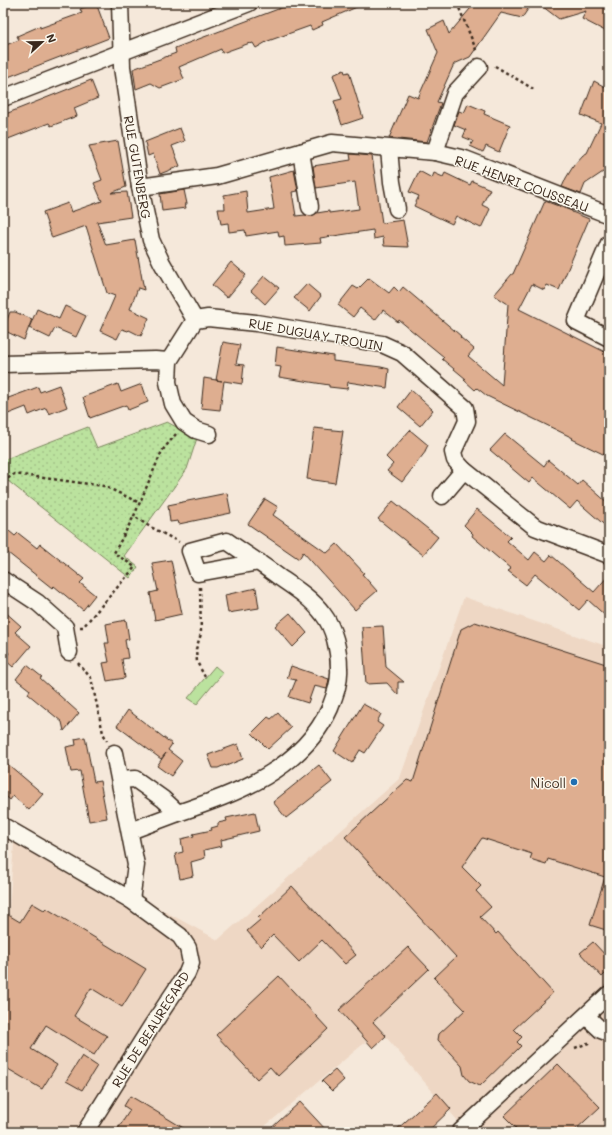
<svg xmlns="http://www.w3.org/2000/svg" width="612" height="1135" viewBox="0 0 612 1135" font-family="Mali,sans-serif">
<defs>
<pattern id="park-dots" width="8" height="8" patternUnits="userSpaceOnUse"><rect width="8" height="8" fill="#bbe29e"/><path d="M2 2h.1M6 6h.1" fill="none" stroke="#a2c288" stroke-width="1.8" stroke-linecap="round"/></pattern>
</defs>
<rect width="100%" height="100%" fill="#f5e8da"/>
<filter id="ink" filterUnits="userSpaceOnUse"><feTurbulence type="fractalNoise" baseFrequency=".025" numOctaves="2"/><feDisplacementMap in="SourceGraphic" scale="8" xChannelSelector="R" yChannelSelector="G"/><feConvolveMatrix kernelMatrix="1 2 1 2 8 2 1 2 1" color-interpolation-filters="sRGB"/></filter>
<g filter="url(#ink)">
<!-- built -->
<path fill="#eed7c4" d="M464 597 609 647V1132H471L463 1127 380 1030 258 1132H3V987L15 831 218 940 400 778Z"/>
<!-- park -->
<path fill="url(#park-dots)" stroke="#7b865e" d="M167 422 197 438 187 469 124 556 138 567 130 578 3 477V460L88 427 97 448Z"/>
<!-- pitch -->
<path fill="#bbe29e" stroke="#7b865e" d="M215 666 223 673 197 704 188 698Z"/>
<!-- building -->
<g fill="#deae90" stroke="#3b2a1e">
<path d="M96 3 109 38 3 79V46L19 40 17 36 40 26V28L82 13 80 9Z"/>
<path d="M294 3H366L322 22 323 25 312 30 310 26 268 41 256 48 253 43 250 44V43L222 53 221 49 179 67 184 79 160 88 151 83 136 89 133 69 176 53 175 48Z"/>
<path d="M475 3H532L522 18 501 13 470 57 454 64 437 102 441 103 427 142 389 138 408 94 418 98 438 53 428 29 444 21 449 34Z"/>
<path d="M538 3H609V33L582 19 586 11 559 19Z"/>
<path d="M344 70 345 73 349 72 363 118 342 125 334 101 342 99 333 75Z"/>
<path d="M91 80 98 98 74 108 77 116 51 126 49 123 3 141V115Z"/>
<path d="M594 81 609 89V168L585 184 581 194 562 187 566 178 574 165 583 155 587 153 601 123 581 115Z"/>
<path d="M468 104 485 111 484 114 510 125 499 152 486 146 483 152 470 146 473 141 463 137 466 130 454 125 459 111 464 113Z"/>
<path d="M180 128 185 141 172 146 180 166 160 174 153 154 148 156 145 142Z"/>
<path d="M118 141 126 187 111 193 127 192 131 217 97 222 106 245 135 240 144 290 138 288 130 309 149 318 141 336 129 330 128 331 122 329 117 339 100 331 115 296 107 293 86 226 52 238 43 212 68 203 71 212 102 201 94 183 102 180 89 146Z"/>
<path d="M350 154 372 156 382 223 403 220 408 247 384 246 383 237 374 239 373 230 320 238 321 243 285 246 284 236 279 237 278 231 246 236 245 230 229 232 228 223 221 224 218 209H225L224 195 246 191 248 213 274 209 269 177 294 170 298 191 292 192 296 216 305 215 311 216 317 213 329 211V213L359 209 355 182 316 188 313 166 351 160Z"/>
<path d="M419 171 432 178 434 173 443 177 445 173 470 185 472 181 490 189 482 205 490 209 481 228 456 216 452 224 414 206 419 196 409 192Z"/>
<path d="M184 190 187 204H185L186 208 162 211 160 194Z"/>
<path d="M545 201 572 211V212L589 219 559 290 547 285 544 290 532 284 519 309 609 354V448L605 455 572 439 573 438 487 396 477 388 475 390 464 380 466 379 442 359 444 357 399 320 398 322 383 310 375 320 360 308 353 317 338 305 353 286 358 289 369 278 389 293 394 287 399 292 403 287 461 336 460 337 474 349 468 356 502 385 508 304 494 295 512 274H513Z"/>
<path d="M231 262 246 275 227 298 212 285Z"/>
<path d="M264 276 279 288 265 304 251 291Z"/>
<path d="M307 284 321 296 310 311 294 298Z"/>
<path d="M65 306 86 316 76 337 55 328 50 338 29 328 37 309 59 319Z"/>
<path d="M10 312H15L32 319 24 340 3 330Z"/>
<path d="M223 342 240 345 236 364 244 365 242 384 224 381 220 410 201 408 204 378 222 381 216 380Z"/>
<path d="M277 347 333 356V361L381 367 389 369 387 388 348 382 347 389 329 387V385L279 377 281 367 275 366Z"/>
<path d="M118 384 121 392 142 384 148 402 128 410 126 405 90 418 83 397Z"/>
<path d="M59 385 67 407 49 414 46 408 29 415 26 407 3 416V400L38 387 40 392Z"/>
<path d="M411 390 433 410 420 426 398 407Z"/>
<path d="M314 428 343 431 335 483 307 479Z"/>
<path d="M410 430 428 445 425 451H426L402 482 387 471 393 464 386 457Z"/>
<path d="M505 434 544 466 548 460 578 485 582 480 609 504V529L577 501 570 509 533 478 529 483 490 450Z"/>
<path d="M227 493 231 513 179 524 178 521 170 522 168 505Z"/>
<path d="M265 499 278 507 273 515 327 553 337 544 364 573 362 574 377 591 355 610 303 552 299 559 248 524Z"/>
<path d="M393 501 438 537 423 555 378 519Z"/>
<path d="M477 509 511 537 507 541 529 560 535 552 546 561 551 555 594 592 609 575V619L588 600 579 610 535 574 526 585 508 571 511 569 472 536 473 534 464 525Z"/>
<path d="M3 526 15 536 18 533 37 548 40 544 84 579 80 583 95 595 83 610 54 586 52 588 3 549Z"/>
<path d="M171 560 182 614 155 620 150 593 158 591 152 563Z"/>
<path d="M256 588 259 608 228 613 225 595Z"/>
<path d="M3 610 21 626 15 632 31 646 13 667 4 659 9 653 3 648Z"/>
<path d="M290 613 307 633 293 647 275 626Z"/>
<path d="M126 620 129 639 125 640 128 658 122 659 125 678 107 681 103 663 109 662 105 643H109L106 624Z"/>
<path d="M475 622 609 665V931L590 925 605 877 548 859 546 864 530 859 532 854 482 838 462 867 481 886 476 891 491 907 480 917 496 934 498 932 553 993 514 1029 522 1037 517 1042 521 1046 480 1086 469 1081 464 1075 462 1066 438 1040 439 1034 465 1010 434 978 456 957 345 837 407 780 413 782 461 629Z"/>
<path d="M383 626 386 667 404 682H398V695L387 683 366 684 362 627Z"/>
<path d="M27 665 42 677 40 678 79 713 64 731 62 722 28 694 30 690 16 679Z"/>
<path d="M291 666 329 679 327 689 314 686 308 703 289 697 296 680 287 678Z"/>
<path d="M363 704 381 714 377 722 383 726 365 753 360 750 352 763 334 751Z"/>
<path d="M128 710 172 744 168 750 182 761 171 776 157 766 166 753 161 759 117 726Z"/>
<path d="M278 713 291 728 268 749 252 733 268 717 271 719Z"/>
<path d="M85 737 94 782 100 781 107 818 89 821 80 771 71 772 66 747 76 745 75 739Z"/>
<path d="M238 744 243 759 226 766 225 765 218 768H213L208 755Z"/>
<path d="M3 760 43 794 29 810 13 796 10 800 3 794Z"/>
<path d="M319 765 332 782 286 818 273 802Z"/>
<path d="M255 812 259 831 221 840 222 846 204 850 205 858 191 862 193 876 180 879 175 854 183 852 181 839 194 836 193 834 212 830 211 828 218 826V823L227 821 226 818Z"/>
<path d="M292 886 356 955 345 964 322 940 299 962 273 935 261 947 247 931 260 920 258 918Z"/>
<path d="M32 903 44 910 46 908 146 969 122 1007 91 988 74 1016 107 1036 94 1055 46 1025 31 1049 57 1065 42 1089 3 1066V1032L5 1033 6 962 5 913 20 922Z"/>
<path d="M593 942 609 959V970L602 977 580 953Z"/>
<path d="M408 947 429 969 373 1022 386 1036 373 1048 339 1010Z"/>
<path d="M279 976 328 1029 278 1076 270 1067 257 1079 216 1035Z"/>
<path d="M82 1056 97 1066 82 1090 66 1081Z"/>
<path d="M558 1064 600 1107 573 1132H520L504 1116Z"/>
<path d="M335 1070 344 1080 332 1091 322 1081Z"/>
<path d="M437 1093 451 1109 427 1132H394Z"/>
<path d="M130 1096 137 1100 190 1132H116L130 1110 124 1106Z"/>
<path d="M300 1102 328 1132H267L279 1121Z"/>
</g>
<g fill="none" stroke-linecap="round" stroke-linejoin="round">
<defs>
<g id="minor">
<path d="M120 3 122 67 140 187 151 240 162 263 195 320"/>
<path d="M3 98 249 3"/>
<path d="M389 149 392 182 397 209"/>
<path d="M301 152 310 207"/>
<path d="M435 152 455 93 479 67"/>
<path d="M140 187 217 176 332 143 435 152 465 159 609 215"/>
<path d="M609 243 576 321 609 338"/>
<path d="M3 364 155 360 169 361"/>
<path d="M209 434 196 430 184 422 173 404 168 382 169 361 195 320 208 318 256 323 382 344 402 353 465 408 467 421 453 452 455 460 464 470 535 527 609 555"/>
<path d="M442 496 464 470"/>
<path d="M3 580 38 603 65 627 69 652"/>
<path d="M114 753 136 865 131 900"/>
<path d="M120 780 135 779 163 799 178 813 130 831"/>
<path d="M178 813C237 793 302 770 330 708 335 695 340 682 339 668 339 650 334 628 323 614 311 598 295 588 279 577 262 564 244 553 227 541L190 551 198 573 259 562"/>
<path d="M3 826 131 900 180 936 188 948 191 963 187 973 151 1027 85 1132"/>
<path d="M586 1016 601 1030 609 1033"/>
<path d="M460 1132 609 994"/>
</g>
</defs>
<!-- minor casing -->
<use href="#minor" stroke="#3b2a1e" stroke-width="19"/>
<!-- path -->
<g stroke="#3b2a1e" stroke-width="2.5" stroke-dasharray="3 3" stroke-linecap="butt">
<path d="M457 3 477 52"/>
<path d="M495 66 535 90"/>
<path d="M176 434 162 451 134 516 147 525 179 542"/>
<path d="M3 482 14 474 104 486 140 503"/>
<path d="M200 587 201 634 196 649 197 662 205 677"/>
<path d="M80 627H83L135 567 114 553 134 516"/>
<path d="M78 663 91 678 103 733 107 741"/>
<path d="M575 1048 591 1042"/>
</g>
<!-- minor -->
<use href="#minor" stroke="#fbf7ec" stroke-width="16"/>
</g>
</g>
<!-- markers -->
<circle fill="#1f6fb2" stroke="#fbf7ec" stroke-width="1.5" cx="574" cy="782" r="4"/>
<g text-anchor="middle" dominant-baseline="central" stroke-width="3" stroke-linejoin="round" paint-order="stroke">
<!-- street labels -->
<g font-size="13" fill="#3b2a1e" stroke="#fbf7ec">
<text transform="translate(138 167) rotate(80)">RUE GUTENBERG</text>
<text transform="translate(522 183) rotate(20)">RUE HENRI COUSSEAU</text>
<text transform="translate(316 334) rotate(10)">RUE DUGUAY TROUIN</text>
<text transform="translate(150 1029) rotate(-58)">RUE DE BEAUREGARD</text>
</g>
<!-- poi labels -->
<g font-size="13" fill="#3b2a1e" stroke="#fbf7ec" text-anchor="end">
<text x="566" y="782">Nicoll</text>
</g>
</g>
<!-- margin -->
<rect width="612" height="1135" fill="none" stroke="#fbf7ec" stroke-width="16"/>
<rect x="8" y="8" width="596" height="1119" fill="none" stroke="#3b2a1e" stroke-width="1.5" filter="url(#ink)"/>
<!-- north arrow -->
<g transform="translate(42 42) rotate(68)" stroke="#fbf7ec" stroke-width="3" paint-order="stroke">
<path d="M0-3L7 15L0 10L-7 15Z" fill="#3b2a1e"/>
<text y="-6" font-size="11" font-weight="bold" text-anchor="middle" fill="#3b2a1e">N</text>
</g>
</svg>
